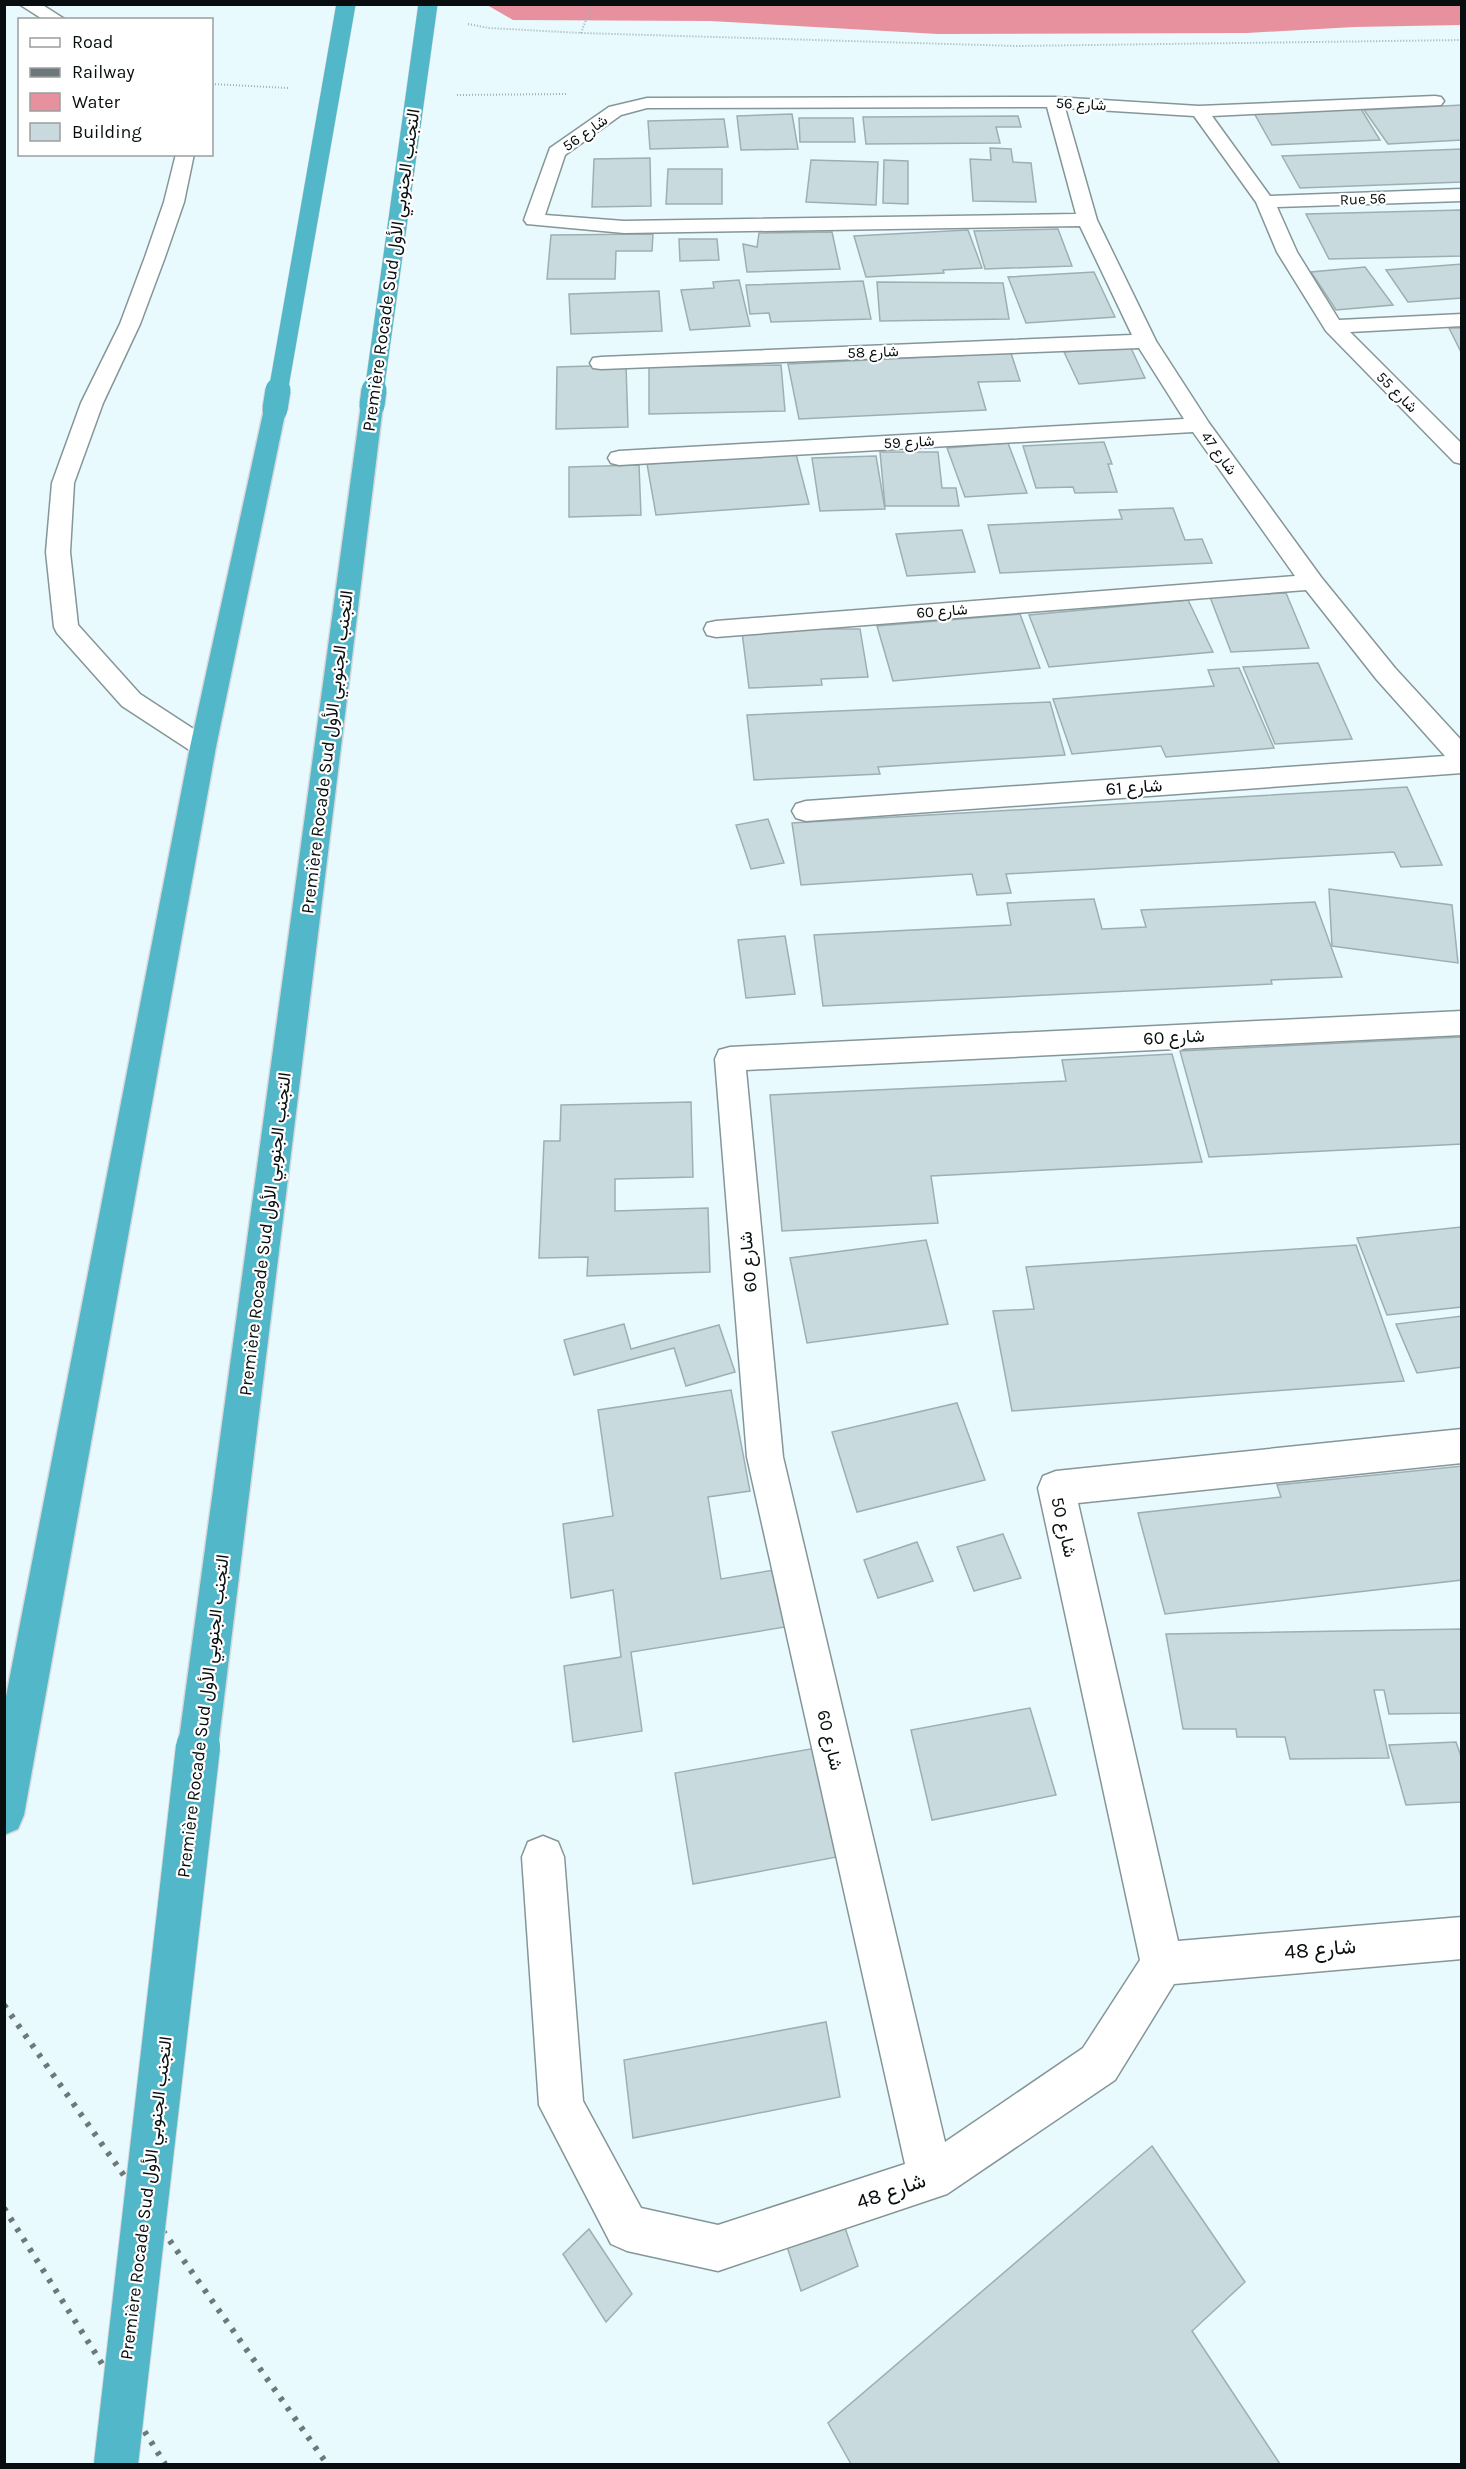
<svg xmlns="http://www.w3.org/2000/svg" width="1466" height="2469" viewBox="0 0 1466 2469" font-family="Karla,Vazirmatn,sans-serif">
<rect width="100%" height="100%" fill="#e8fafd"/>
<!-- water -->
<path fill="#e7919f" d="M1461 4V25L1354 27 1247 33 938 34 710 21 513 20 487 5Z"/>
<!-- building -->
<g fill="#c8dadd" stroke="#9eafb2" stroke-width="1.5">
<path d="M1462 105V140L1388 144 1364 110Z"/>
<path d="M1361 109 1380 140 1272 145 1254 113Z"/>
<path d="M792 114 798 149 741 150 737 116Z"/>
<path d="M1018 116 1021 127H996L1000 143 866 144 863 117Z"/>
<path d="M799 118H853L855 142H800Z"/>
<path d="M724 119 728 147 650 149 648 121Z"/>
<path d="M990 148 1011 149 1013 162 1031 163 1036 202 973 201 970 159 991 160Z"/>
<path d="M1462 149V182L1300 188 1282 156Z"/>
<path d="M650 158 651 206 592 207 594 159Z"/>
<path d="M811 160 878 162 876 205 806 202Z"/>
<path d="M884 160 908 161V204L883 203Z"/>
<path d="M668 169H722V204H666Z"/>
<path d="M1462 210V256L1329 259 1306 214Z"/>
<path d="M1058 229 1072 266 985 269 974 231Z"/>
<path d="M968 230 982 268 943 270 944 273 866 277 854 236Z"/>
<path d="M832 232 840 269 747 272 743 244 757 247 759 233Z"/>
<path d="M653 234 652 251H616L615 279H547L551 235Z"/>
<path d="M679 239H717L719 260 680 261Z"/>
<path d="M1462 264V298L1408 302 1386 270Z"/>
<path d="M1365 267 1393 305 1336 310 1311 272Z"/>
<path d="M1094 272 1115 317 1026 323 1008 277Z"/>
<path d="M739 280 750 326 690 330 681 290 714 288 713 282Z"/>
<path d="M863 281 871 319 771 322 769 313 750 314 746 285Z"/>
<path d="M877 282 1003 283 1009 319 880 321Z"/>
<path d="M659 291 662 331 571 334 569 294Z"/>
<path d="M1449 328H1462V354Z"/>
<path d="M1130 346 1145 378 1079 384 1064 352Z"/>
<path d="M1011 353 1020 381 978 382 986 410 799 419 788 364Z"/>
<path d="M626 365 628 427 556 429 557 367Z"/>
<path d="M781 365 785 411 649 414V367Z"/>
<path d="M1104 442 1112 464H1108L1117 492 1075 493 1073 487 1036 488 1023 446Z"/>
<path d="M1008 443 1027 493 965 497 947 448Z"/>
<path d="M880 452H938L942 488H956L959 506H885Z"/>
<path d="M796 454 809 504 656 515 647 464Z"/>
<path d="M876 456 885 509 820 511 812 458Z"/>
<path d="M639 465 641 515 569 517V467Z"/>
<path d="M1173 508 1185 540 1202 539 1212 563 1000 573 988 525 1122 519 1119 510Z"/>
<path d="M962 530 975 572 907 576 896 534Z"/>
<path d="M1286 593 1309 648 1231 652 1210 597Z"/>
<path d="M1188 600 1213 652 1049 667 1029 615Z"/>
<path d="M1020 614 1040 668 893 681 877 626Z"/>
<path d="M820 629H860L868 677 821 679 822 685 749 688 742 632Z"/>
<path d="M1318 663 1352 739 1275 744 1243 667Z"/>
<path d="M1239 668 1274 748 1166 757 1161 746 1072 754 1053 699 1214 686 1208 670Z"/>
<path d="M1050 702 1065 755 878 767 880 774 754 780 747 715Z"/>
<path d="M1407 787 1442 865 1401 867 1394 852 1006 874 1011 893 977 895 972 874 801 885 792 823Z"/>
<path d="M768 819 784 863 751 869 736 825Z"/>
<path d="M1329 889 1452 905 1458 963 1332 946Z"/>
<path d="M1094 899 1102 929 1146 927 1141 910 1315 902 1342 977 1271 980 1272 984 823 1006 814 935 1011 925 1007 903Z"/>
<path d="M785 936 795 994 746 998 738 940Z"/>
<path d="M1462 1037V1144L1209 1157 1180 1051Z"/>
<path d="M1172 1054 1202 1162 931 1176 938 1223 782 1231 770 1095 1066 1081 1062 1060Z"/>
<path d="M691 1102 693 1177 615 1179V1211L708 1208 710 1272 587 1276 588 1257 539 1258 544 1141H560L561 1105Z"/>
<path d="M1461 1227 1462 1307 1387 1315 1357 1238Z"/>
<path d="M926 1240 948 1324 807 1343 790 1258Z"/>
<path d="M1356 1245 1404 1381 1012 1411 993 1311 1034 1309 1026 1267Z"/>
<path d="M1462 1316V1367L1417 1373 1396 1324Z"/>
<path d="M624 1324 631 1349 719 1325 735 1372 686 1386 674 1348 574 1375 564 1340Z"/>
<path d="M731 1390 750 1491 708 1497 721 1579 774 1570 785 1627 631 1652 642 1731 573 1742 564 1666 621 1657 613 1590 571 1598 563 1524 613 1516 598 1410Z"/>
<path d="M957 1403 985 1480 857 1512 832 1432Z"/>
<path d="M1462 1466V1580L1165 1614 1138 1513 1281 1497 1277 1485Z"/>
<path d="M1003 1534 1021 1578 974 1591 957 1547Z"/>
<path d="M917 1542 933 1581 878 1598 864 1560Z"/>
<path d="M1462 1629V1713L1389 1714 1384 1690H1374L1389 1758 1290 1759 1285 1737H1237L1236 1729H1183L1166 1634Z"/>
<path d="M1030 1708 1056 1795 932 1820 911 1730Z"/>
<path d="M1456 1742 1462 1759V1802L1406 1805 1389 1745Z"/>
<path d="M816 1748 837 1857 693 1884 675 1773Z"/>
<path d="M826 2022 840 2097 633 2138 624 2060Z"/>
<path d="M1152 2146 1245 2282 1192 2331 1280 2464H851L828 2423Z"/>
<path d="M841 2216 858 2266 801 2291 785 2240Z"/>
<path d="M589 2229 632 2294 606 2322 563 2254Z"/>
</g>
<g fill="none" stroke-linecap="round" stroke-linejoin="round">
<defs>
<g id="minor">
<path d="M19 4H41L66 20H44Z"/>
<path d="M1435 96 1441 97 1444 101 1441 105 1212 116 1270 196 1462 189V201L1277 207 1297 252 1339 320 1462 314V326L1350 332 1462 444V464L1454 462 1326 331 1277 252 1256 202 1194 116 1065 108 1097 220 1156 341 1209 423 1321 577 1395 668 1462 741V773L806 821 796 818 792 811 796 804 806 801 1445 756 1377 680 1306 590 716 637 707 635 704 629 707 623 716 621 1295 576 1193 432 619 465 611 463 608 458 611 453 619 451 1184 419 1139 348 601 369 593 368 590 363 593 358 601 357 1132 335 1080 226 624 233 527 224 524 220 550 148 609 107 647 98 1054 97 1199 106ZM1047 107 1076 214 624 221 545 215 565 155 621 115 647 108Z"/>
<path d="M176 154H194L184 202 165 257 140 324 103 403 74 483 70 552 78 625 140 694 212 741 216 747 212 753 203 756 194 753 122 706 57 633 54 627 46 552 52 483 81 403 120 324 145 257 164 202Z"/>
<path d="M1462 1011V1035L746 1070 783 1457 945 2142 1083 2048 1140 1960 1038 1488 1043 1476 1056 1471 1462 1429V1463L1078 1503 1178 1941 1462 1917V1959L1174 1984 1115 2080 947 2194 718 2271 627 2251 611 2244 539 2105 522 1857 528 1842 543 1836 558 1842 564 1857 583 2101 641 2208 718 2225 905 2164 747 1457 715 1059 719 1050 730 1047Z"/>
</g>
<g id="highway">
<path d="M372 398 380 400 383 405 218 1747 212 1761 198 1767 184 1761 178 1747 361 405 364 400Z"/>
<path d="M275 402 283 404 286 409 216 747 24 1815 18 1829 4 1835V1707L190 747 264 409 267 404Z"/>
</g>
</defs>
<!-- minor casing -->
<use href="#minor" stroke="#859699" stroke-width="3"/>
<!-- highway casing -->
<use href="#highway" stroke="#d7d8d9" stroke-width="3"/>
<!-- path -->
<g stroke="#a1afb1" stroke-width="2" stroke-dasharray="1 2" stroke-linecap="butt">
<path d="M468 24 489 28 581 33 1016 46 1462 40"/>
<path d="M581 33 592 4"/>
<path d="M212 84 288 88"/>
<path d="M457 95 567 94"/>
</g>
<!-- minor -->
<use href="#minor" fill="#fff" fill-rule="evenodd"/>
<!-- highway -->
<use href="#highway" fill="#52b7c8" fill-rule="evenodd"/>
<!-- rail -->
<g stroke="#6c7879" stroke-width="6" stroke-dasharray="4 8" stroke-linecap="butt">
<path d="M4 2005 327 2464"/>
<path d="M4 2208 165 2464"/>
</g>
<defs>
<g id="highway-bridge-far2">
<path d="M278 392 346 4"/>
<path d="M374 392 428 4"/>
</g>
<g id="highway-bridge-far1">
<path d="M372 405 374 390"/>
<path d="M275 409 278 390"/>
</g>
<path id="highway-bridge" d="M116 2464 198 1747"/>
</defs>
<!-- highway-bridge-far2 casing -->
<use href="#highway-bridge-far2" stroke="#d7d8d9" stroke-width="20" stroke-linecap="butt"/>
<!-- highway-bridge-far1 casing -->
<use href="#highway-bridge-far1" stroke="#d7d8d9" stroke-width="27" stroke-linecap="butt"/>
<!-- highway-bridge casing -->
<use href="#highway-bridge" stroke="#d7d8d9" stroke-width="46" stroke-linecap="butt"/>
<!-- highway-bridge-far2 -->
<use href="#highway-bridge-far2" stroke="#52b7c8" stroke-width="19"/>
<!-- highway-bridge-far1 -->
<use href="#highway-bridge-far1" stroke="#52b7c8" stroke-width="25"/>
<!-- highway-bridge -->
<use href="#highway-bridge" stroke="#52b7c8" stroke-width="44"/>
</g>
<g text-anchor="middle" dominant-baseline="central" stroke-width="4.5" stroke-linejoin="round" paint-order="stroke">
<!-- far-street labels -->
<g font-size="15" fill="#080e0f" stroke="#fff">
<text transform="translate(1081 104) rotate(3)">شارع 56</text>
<text transform="translate(585 133) rotate(-35)">شارع 56</text>
<text transform="translate(1363 199) rotate(-2)">Rue 56</text>
<text transform="translate(873 352) rotate(-2)">شارع 58</text>
<text transform="translate(1397 392) rotate(45)">شارع 55</text>
<text transform="translate(909 442) rotate(-3)">شارع 59</text>
<text transform="translate(1219 453) rotate(54)">شارع 47</text>
<text transform="translate(942 611) rotate(-4)">شارع 60</text>
</g>
<!-- street labels -->
<g font-size="18" fill="#080e0f" stroke="#fff">
<text transform="translate(391 270) rotate(-82)">Première Rocade Sud التجنب الجنوبي الأول</text>
<text transform="translate(327 752) rotate(-83)">Première Rocade Sud التجنب الجنوبي الأول</text>
<text transform="translate(1134 787) rotate(-4)">شارع 61</text>
<text transform="translate(1174 1037) rotate(-3)">شارع 60</text>
<text transform="translate(265 1234) rotate(-83)">Première Rocade Sud التجنب الجنوبي الأول</text>
<text transform="translate(748 1262) rotate(-95)">شارع 60</text>
<text transform="translate(1064 1527) rotate(77)">شارع 50</text>
<text transform="translate(203 1716) rotate(-83)">Première Rocade Sud التجنب الجنوبي الأول</text>
<text transform="translate(830 1740) rotate(77)">شارع 60</text>
<text transform="translate(146 2198) rotate(-83)">Première Rocade Sud التجنب الجنوبي الأول</text>
</g>
<!-- near-street labels -->
<g font-size="21" fill="#080e0f" stroke="#fff">
<text transform="translate(1320 1949) rotate(-5)">شارع 48</text>
<text transform="translate(891 2191) rotate(-19)">شارع 48</text>
</g>
</g>
<!-- border -->
<rect width="1466" height="2469" fill="none" stroke="#080e0f" stroke-width="12"/>
<!-- legend -->
<rect x="18" y="18" width="195" height="138" fill="#ffffff" stroke="#9c9f9f" stroke-width="1.5"/>
<rect x="30" y="38" width="30" height="9" fill="#ffffff" stroke="#9c9f9f" stroke-width="1.5"/>
<text x="72" y="48" font-size="18" fill="#080e0f">Road</text>
<rect x="30" y="68" width="30" height="9" fill="#6c7879" stroke="#9c9f9f" stroke-width="1.5"/>
<text x="72" y="78" font-size="18" fill="#080e0f">Railway</text>
<rect x="30" y="93" width="30" height="18" fill="#e7919f" stroke="#9c9f9f" stroke-width="1.5"/>
<text x="72" y="108" font-size="18" fill="#080e0f">Water</text>
<rect x="30" y="123" width="30" height="18" fill="#c8dadd" stroke="#9c9f9f" stroke-width="1.5"/>
<text x="72" y="138" font-size="18" fill="#080e0f">Building</text>
</svg>
